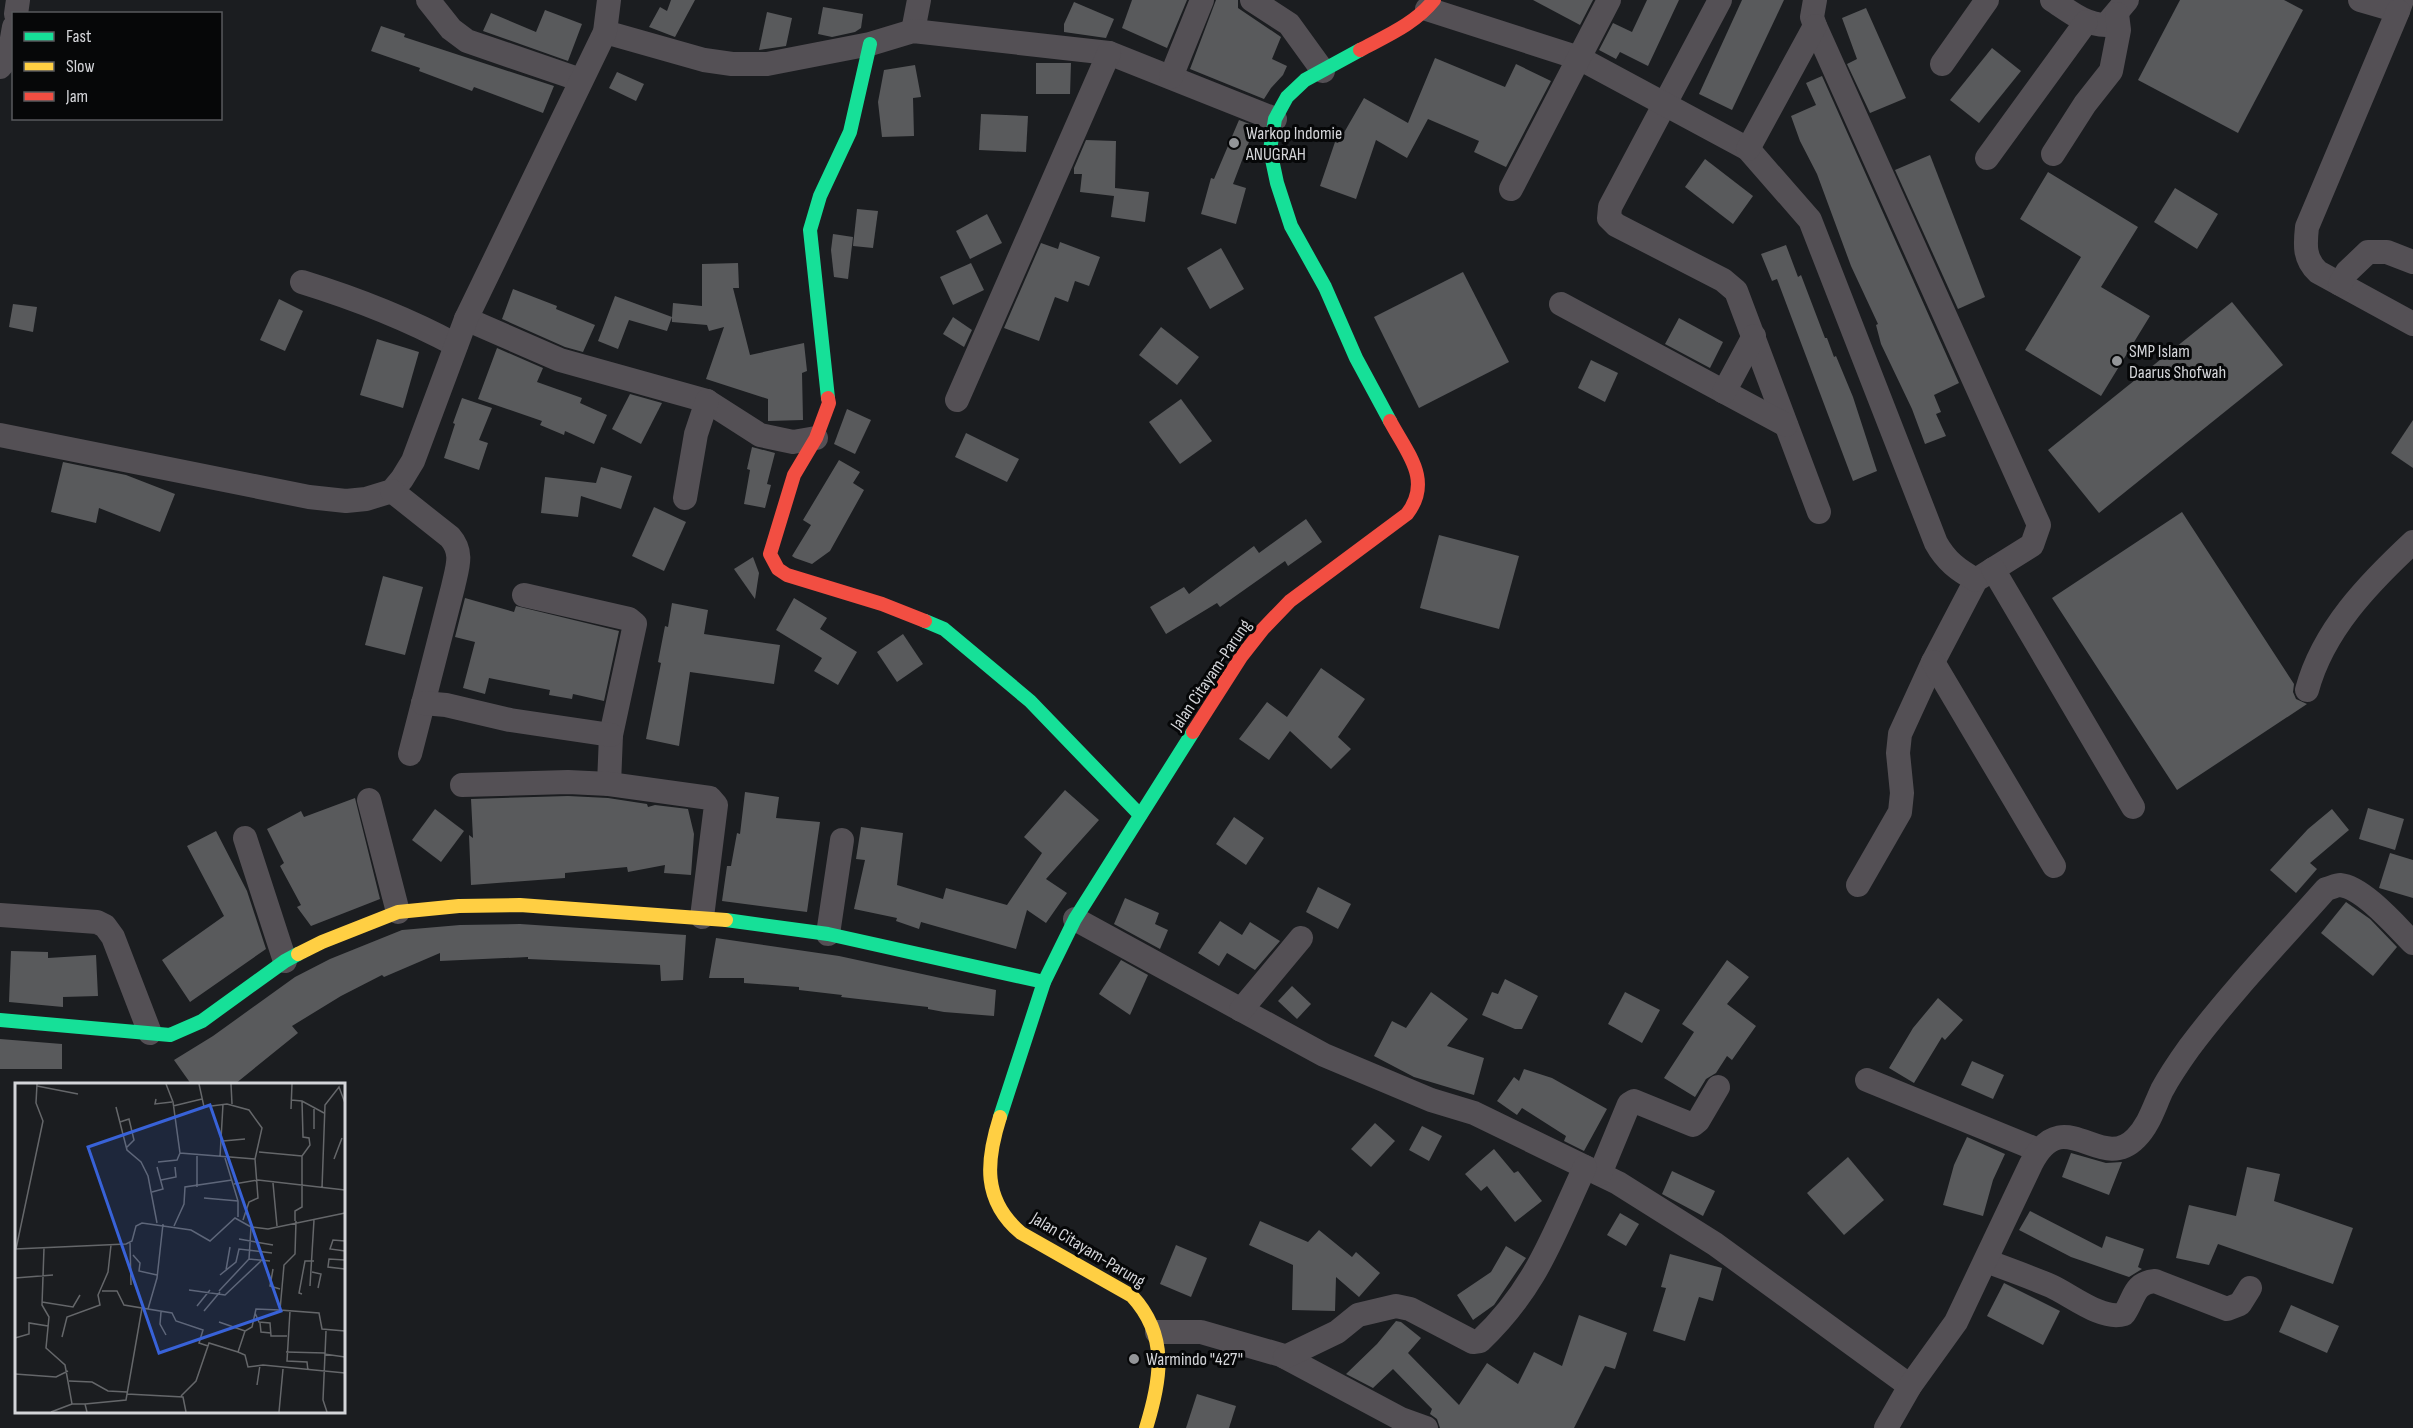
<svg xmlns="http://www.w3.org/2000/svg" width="2413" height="1428" viewBox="0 0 2413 1428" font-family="'Sofia Sans Condensed',sans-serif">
<rect width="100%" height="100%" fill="#1b1d20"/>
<!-- building -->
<g fill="#595a5c">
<path d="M671 0H695L675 37 649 27 660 7 667 11Z"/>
<path d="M1132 0H1187L1167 48 1122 28Z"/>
<path d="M1216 0H1238V8L1281 37 1272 59 1287 66 1283 75 1271 88 1264 99 1190 69Z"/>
<path d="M1533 0H1593L1580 25Z"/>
<path d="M1647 0H1679L1648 66 1620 52 1616 59 1599 50 1613 23 1632 32Z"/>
<path d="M1742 0H1784L1732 110 1699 94Z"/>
<path d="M2180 0H2284L2303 10 2238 133 2138 80Z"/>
<path d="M1074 2 1114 19 1106 38 1064 32V24Z"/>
<path d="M823 7 863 14 861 28 855 32 832 37 818 34Z"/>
<path d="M1866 8 1906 98 1870 113 1847 64 1857 59 1842 18Z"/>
<path d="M545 10 582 24 568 61 483 31 491 13 536 32Z"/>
<path d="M767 12 792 18 786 46 759 50Z"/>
<path d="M381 26 405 34 404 37 554 86 543 113 474 87 472 91 419 71 420 68 371 51Z"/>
<path d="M1992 48 2021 71 1979 123 1950 100Z"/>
<path d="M1435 58 1505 87 1516 64 1551 81 1506 167 1474 152 1479 141 1428 119 1407 158 1376 140 1356 199 1320 186 1335 142 1338 143 1364 98 1408 123Z"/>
<path d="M1036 63H1071L1070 94H1036Z"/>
<path d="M915 65 921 97 913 98 914 136 882 137 878 102 884 70Z"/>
<path d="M617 72 644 84 636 101 609 88Z"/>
<path d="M1822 76 1959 383 1934 395 1941 412 1936 414 1946 436 1925 444 1912 409 1881 344 1876 325 1878 324 1851 266 1817 174 1800 141 1791 116 1816 105 1806 83Z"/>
<path d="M981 114 1028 116 1026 152 979 150Z"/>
<path d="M1239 120 1255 126 1233 184 1246 188 1236 224 1201 214 1211 178 1214 179Z"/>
<path d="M1086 140 1116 141 1115 188 1149 192 1145 222 1111 217 1114 196 1080 192 1082 174H1074V168Z"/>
<path d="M1930 155 1985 297 1958 309 1895 170Z"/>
<path d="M1705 159 1753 196 1733 224 1685 187Z"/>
<path d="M2048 172 2138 227 2101 287 2150 316 2101 396 2025 350 2081 257 2020 219Z"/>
<path d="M2175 188 2218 214 2197 249 2154 222Z"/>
<path d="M857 209 878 211 873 248 853 246Z"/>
<path d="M987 214 1002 243 970 259 956 231Z"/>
<path d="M833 234 853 237 848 279 834 277 831 250Z"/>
<path d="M1060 242 1100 257 1089 286 1075 281 1068 302 1055 297 1039 341 1004 328 1041 243 1058 249Z"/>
<path d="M1786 245 1798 277 1801 275 1825 338H1827L1834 357 1836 356 1853 397 1877 471 1853 481 1777 279 1772 281 1761 254Z"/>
<path d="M1221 248 1244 289 1210 309 1187 268Z"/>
<path d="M738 263 739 288H733L750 355 804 343 807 371 802 373 803 420 768 421V399L706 379 724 327 709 331 707 325 672 322V317L667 331 629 320 618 349 598 341 615 296 672 317 673 303 702 306V264Z"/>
<path d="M971 263 984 290 953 305 940 277Z"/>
<path d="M1463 272 1509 362 1419 408 1374 317Z"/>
<path d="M513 289 557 306 556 309 595 325 583 352 565 347 502 319Z"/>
<path d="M279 299 303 311 285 351 260 340Z"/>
<path d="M2232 302 2283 365 2099 513 2048 450Z"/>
<path d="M13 304 37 307 33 332 9 327Z"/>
<path d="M953 317 972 330 964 347 943 334Z"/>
<path d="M1679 318 1723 342 1710 368 1665 344Z"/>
<path d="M1161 327 1199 357 1177 385 1139 355Z"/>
<path d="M377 339 419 352 403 408 360 395Z"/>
<path d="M497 348 543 368 537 382 582 398 580 403 607 415 594 444 565 431 564 435 540 425 542 421 478 399Z"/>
<path d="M1591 360 1618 373 1605 402 1578 388Z"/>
<path d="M630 394 662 403 641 444 612 429Z"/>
<path d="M462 398 492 408 479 440 488 443 479 470 444 458 455 424 453 423Z"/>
<path d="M1181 399 1212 441 1180 464 1149 422Z"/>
<path d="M847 409 871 420 855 454 834 444Z"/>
<path d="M2413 420V468L2391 453Z"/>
<path d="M966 433 1019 459 1007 482 955 457Z"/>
<path d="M752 447 775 453 767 484 771 485 765 508 744 504 750 470 747 469Z"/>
<path d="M839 460 860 472 853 483 864 490 830 551 812 564 795 558 792 556 811 525 803 520Z"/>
<path d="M63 462 126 475 175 494 160 532 99 508 96 523 51 512Z"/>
<path d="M601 467 632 476 621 509 581 496 578 517 541 513 545 477 596 483Z"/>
<path d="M654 507 686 522 664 571 632 556Z"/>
<path d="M2182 512 2294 684 2293 692 2296 699 2307 704 2177 790 2052 598Z"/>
<path d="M1306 519 1322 542 1288 566 1285 561 1220 607 1217 603 1166 634 1150 607 1184 587 1189 594 1254 546 1259 553Z"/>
<path d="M1439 535 1519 556 1499 629 1420 608Z"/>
<path d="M753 557 759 573 755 599 734 569Z"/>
<path d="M383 576 423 587 405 655 365 645Z"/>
<path d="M465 598 514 612 516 606 619 631 604 701 573 694 572 699 549 695 550 690 489 678 485 694 463 688 475 642 455 637Z"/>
<path d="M794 598 827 618 820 629 857 652 838 685 814 671 822 658 776 630Z"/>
<path d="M672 603 708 610 704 634 780 645 774 684 690 672 679 746 646 739 661 663 658 662 665 626 668 627Z"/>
<path d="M903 634 923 664 897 682 877 652Z"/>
<path d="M1321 668 1365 699 1338 737 1351 749 1331 769 1290 731 1269 760 1239 739 1267 702 1287 717Z"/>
<path d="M1065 790 1099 820 1046 879 1067 893 1046 923 1027 910 1016 949 921 922 919 929 896 921 897 918 854 909 865 860 856 859 861 827 903 833 897 885 943 899 946 888 1007 905 1042 853 1024 837Z"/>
<path d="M745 792 779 797 776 818 820 822 807 912 722 901 727 866H731L737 833 740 834Z"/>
<path d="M568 796 608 798 647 804 648 807 655 805 688 809 694 834 691 875 664 873 665 865 628 872 627 867 565 873V878L471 885 469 835 473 838 471 799Z"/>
<path d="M355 798 380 899 311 926 297 907 301 905 280 866 284 863 267 829 301 811 304 817Z"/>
<path d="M2368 808 2404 819 2395 850 2359 839Z"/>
<path d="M435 809 464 831 441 862 412 840Z"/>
<path d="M2332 809 2349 830 2310 863 2317 869 2296 893 2270 870 2308 829Z"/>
<path d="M1234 817 1264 838 1246 865 1216 844Z"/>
<path d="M216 831 247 891 266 949 190 1002 162 960 224 916 187 846Z"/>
<path d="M2390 853 2413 860V898L2379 888Z"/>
<path d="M1318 887 1351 904 1338 929 1306 912Z"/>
<path d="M1125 898 1159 913 1155 924 1168 930 1160 949 1114 924Z"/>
<path d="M2346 902 2370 919 2397 947 2373 976 2321 933Z"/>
<path d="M1220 921 1242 935 1250 922 1280 941 1255 970 1227 953 1219 966 1198 953Z"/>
<path d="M520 924 686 935 683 980 661 981 660 965 528 959V957L440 961V953L384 977 382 975 341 996 292 1026 298 1033 235 1084H191L174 1060 213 1036 295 977 330 959 402 930 460 925Z"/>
<path d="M716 938 839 956 996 990 994 1016 944 1012 928 1009V1007L841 997 842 995 799 990V987L744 983V978H709Z"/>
<path d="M11 951 48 952V958L96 955 98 996 63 997V1007L9 1002Z"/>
<path d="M1121 960 1148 975 1130 1015 1099 994Z"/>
<path d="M1727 960 1749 977 1727 1004 1756 1026 1732 1060 1727 1056 1716 1073 1706 1079 1695 1097 1664 1078 1694 1032 1682 1024Z"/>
<path d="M1505 979 1538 996 1522 1029H1515L1482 1015 1492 992 1498 994Z"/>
<path d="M1292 986 1311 1004 1297 1019 1278 1001Z"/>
<path d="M1431 992 1468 1019 1447 1046 1484 1058 1474 1095 1414 1077 1374 1056 1392 1021 1406 1028Z"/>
<path d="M1625 992 1660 1010 1642 1043 1608 1024Z"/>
<path d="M1938 998 1963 1020 1945 1040 1942 1037 1914 1083 1889 1068 1913 1028Z"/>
<path d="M0 1039 62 1044V1069H0Z"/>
<path d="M1972 1061 2004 1075 1993 1099 1961 1085Z"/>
<path d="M1524 1069 1552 1078 1607 1109 1584 1151 1564 1141 1566 1136 1522 1108 1517 1115 1497 1101 1514 1077 1519 1081Z"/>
<path d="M1375 1123 1395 1141 1371 1167 1351 1149Z"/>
<path d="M1422 1126 1442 1136 1429 1161 1409 1150Z"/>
<path d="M1967 1137 2005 1154 1993 1180 1983 1216 1943 1205 1954 1165Z"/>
<path d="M1494 1149 1514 1173 1518 1171 1542 1201 1515 1222 1487 1186 1481 1191 1465 1174Z"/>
<path d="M2071 1153 2106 1163 2122 1162 2109 1195 2062 1177Z"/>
<path d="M1848 1157 1884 1200 1844 1235 1807 1193Z"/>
<path d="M2247 1167 2280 1174 2274 1201 2353 1228 2333 1284 2218 1244 2209 1265 2176 1258 2189 1205 2236 1216Z"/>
<path d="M1672 1171 1715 1191 1703 1216 1662 1194Z"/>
<path d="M2030 1211 2102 1248 2106 1236 2144 1249 2138 1267 2142 1269 2129 1277 2071 1257 2019 1230Z"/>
<path d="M1620 1213 1639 1224 1626 1246 1607 1235Z"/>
<path d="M1260 1221 1308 1242 1319 1230 1352 1257 1356 1252 1380 1273 1359 1297 1336 1277 1335 1311 1292 1310 1293 1265 1249 1245Z"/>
<path d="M1176 1245 1207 1258 1191 1297 1160 1284Z"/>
<path d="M1506 1246 1526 1258 1494 1305 1473 1320 1457 1295 1491 1272Z"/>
<path d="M1670 1254 1722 1268 1713 1301 1699 1297 1685 1341 1653 1331 1666 1288 1661 1287Z"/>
<path d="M2004 1283 2060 1311 2043 1345 1987 1316Z"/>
<path d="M2291 1305 2339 1326 2327 1353 2279 1332Z"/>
<path d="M1579 1315 1627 1333 1615 1369 1605 1366 1574 1428H1440L1437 1419 1430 1414 1432 1409 1393 1369 1373 1388 1346 1374 1377 1344 1396 1321 1401 1322 1421 1338 1408 1353 1459 1405 1487 1363 1518 1384 1534 1352 1562 1366Z"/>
<path d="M1197 1394 1236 1406 1229 1428H1186Z"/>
</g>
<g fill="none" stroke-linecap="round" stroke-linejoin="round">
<!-- street -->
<g stroke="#545055" stroke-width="24">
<path d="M428 0 451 29 467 41 581 80"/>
<path d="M1252 0 1289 24 1323 71"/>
<path d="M1720 0 1610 207 1609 218 1616 225 1723 280 1736 291 1819 512"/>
<path d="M1815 0 1812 17 1815 26 2039 525 2032 545 1976 580 1933 662 1900 734 1898 753 1902 793 1900 812 1858 885"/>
<path d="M2052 0C2069 11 2085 25 2106 25L2127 0"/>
<path d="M2360 0 2398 11 2402 0"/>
<path d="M1427 9 1579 58 1748 149 1810 220 1936 543C1946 561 1958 570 1976 580"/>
<path d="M2398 11 2307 227C2305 245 2304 259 2318 272L2413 324"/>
<path d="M16 14 18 0"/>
<path d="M913 31 919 0"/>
<path d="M605 32 704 60 732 64H767L870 44 913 31 1109 53 1275 119"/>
<path d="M1942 64 1987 0"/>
<path d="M0 67C11 56 11 42 14 27"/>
<path d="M1171 77 1202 0"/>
<path d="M1748 149 1815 26"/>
<path d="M2053 154 2085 104 2111 71 2119 30 2117 14"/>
<path d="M1987 158 2086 22"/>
<path d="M1511 189 1609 0"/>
<path d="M302 282C357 299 406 318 456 345"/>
<path d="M2340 284 2347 272 2368 252H2387L2413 262"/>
<path d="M1561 304 1786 425"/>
<path d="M466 319 560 360 707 401 760 435 793 442 816 438"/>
<path d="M1724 392 1754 336"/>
<path d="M957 400 1109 53"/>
<path d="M0 435 309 497 346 501 366 499 392 491 402 479 413 461 466 319 605 32 609 0"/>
<path d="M392 491 450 537C464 553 457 568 453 587L410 754"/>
<path d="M685 498 696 434 707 401"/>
<path d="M1993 569 2133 807"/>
<path d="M524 595 629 619 635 624 611 735 609 784"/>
<path d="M1933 662 2054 866"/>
<path d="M2307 690C2323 630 2369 583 2413 542"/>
<path d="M423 703 446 705 510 720 611 735"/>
<path d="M462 785 568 782 609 784 710 798 716 805 702 917"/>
<path d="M369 800 398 912"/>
<path d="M245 838 285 961"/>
<path d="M0 915 97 922 105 926 113 937 150 1033"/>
<path d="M1075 919 1324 1055 1431 1100 1474 1113 1618 1183 1715 1244 1910 1386"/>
<path d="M828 934 842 840"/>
<path d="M1241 1010 1301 938"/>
<path d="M1867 1080 2038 1150"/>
<path d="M1600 1174 1629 1104 1634 1101 1693 1125 1698 1121 1718 1087"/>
<path d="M1986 1261C2008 1269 2030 1277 2051 1286 2071 1295 2102 1321 2124 1314 2135 1298 2133 1283 2155 1281L2227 1309 2240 1304 2250 1288"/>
<path d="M1157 1332H1201L1281 1355 1401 1419 1426 1428"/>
<path d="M1285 1357 1337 1332 1358 1315 1396 1306 1410 1309 1473 1342 1480 1341C1537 1287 1553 1235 1585 1167"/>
<path d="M1886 1428 1910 1386 1956 1322 2031 1164C2064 1100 2100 1175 2136 1138 2149 1125 2154 1107 2162 1090 2170 1075 2179 1062 2189 1048 2231 992 2280 941 2326 889 2331 888 2336 885 2340 885 2363 887 2397 927 2413 943"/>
</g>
<!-- fast -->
<g stroke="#16e098" stroke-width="14">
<path d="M1360 50 1305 80 1287 97 1275 119 1270 150 1277 183 1291 226 1325 287 1356 358 1390 421"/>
<path d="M828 398 810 230 820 196 850 132 870 44"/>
<path d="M925 621 944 629 1030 701 1140 815"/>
<path d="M726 920 828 934 1044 982"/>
<path d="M0 1020 170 1035 202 1021 285 961 298 954"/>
<path d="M1000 1117 1044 982 1075 919 1193 732"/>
</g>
<!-- slow -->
<g stroke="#ffcf43" stroke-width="14">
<path d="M298 954 322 942 398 912 459 906 520 905 726 920"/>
<path d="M1000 1117C986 1161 982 1200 1021 1233L1132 1296C1169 1336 1161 1380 1146 1428"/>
</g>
<!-- jam -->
<g stroke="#f24e42" stroke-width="14">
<path d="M1360 50C1386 36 1415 24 1434 0"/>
<path d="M828 398 829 403 816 438 794 475 770 554 778 569 787 575 882 604 925 621"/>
<path d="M1193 732 1241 657 1263 629 1290 601 1407 514C1433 480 1407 453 1390 421"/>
</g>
</g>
<!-- markers -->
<g fill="#939598" stroke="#060708" stroke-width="2">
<circle cx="1234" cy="143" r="6"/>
<circle cx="2117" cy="361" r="6"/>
<circle cx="1134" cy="1359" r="6"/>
</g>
<g text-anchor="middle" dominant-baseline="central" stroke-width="6" stroke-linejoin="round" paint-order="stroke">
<!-- poi labels -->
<g font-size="18" fill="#d4d5d9" stroke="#060708" text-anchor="start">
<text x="1246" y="133">Warkop Indomie<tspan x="1246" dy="21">ANUGRAH</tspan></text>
<text x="2129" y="351">SMP Islam<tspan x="2129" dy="21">Daarus Shofwah</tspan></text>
<text x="1146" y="1359">Warmindo "427"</text>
</g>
<!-- street labels -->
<g font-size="18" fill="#d4d5d9" stroke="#060708">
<text transform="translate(1211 675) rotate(-56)">Jalan Citayam-Parung</text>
<text transform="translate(1088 1250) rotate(31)">Jalan Citayam-Parung</text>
</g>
</g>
<!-- overview -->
<g transform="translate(15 1083)">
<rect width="330" height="330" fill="#1b1d20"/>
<path fill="none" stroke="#65676a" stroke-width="1.5" d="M151 1 158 19 165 70 240 76M184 1 189 24 212 21 234 27 247 45 240 76 243 115 234 119 228 137M216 1 217 21M22 3 63 11M141 16 140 21 157 19M276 17 287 18 309 30M158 23 187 16M101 24 112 67 126 79 133 93 142 140M276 26 277 1M299 26V46M105 39 114 36 119 57 111 65M208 58 230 56M244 69 287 73M182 71V104M205 74 208 21M210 75 223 118V134M319 76 327 55M143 79 162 77 165 70M146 97 161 94 160 84M258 100 262 143M219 101 243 97 330 107M307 105 310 22 324 4 330 20M137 109 148 106 142 84M189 115 223 118M280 138V128L287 124V73L295 62 294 55 288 54 287 18M281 138 280 171 269 182 265 227 304 230 307 246 330 248M159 143 169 121 170 104 217 97M224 156 258 162M330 158 318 157 315 166 330 168M115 160 116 202M29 165 27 222 34 234 31 265 50 282 57 321H70L72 329M0 166 111 161 117 158 121 143 127 140 176 147 195 158 220 135 236 144 253 146 330 130M1 166 28 38 21 20 22 1M118 172 125 180 124 188 142 192M234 176 255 178M330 177 314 176 313 184 330 186M258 186 255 203 265 206M211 187 215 164M297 189 306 191 303 205M205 192 221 179 224 166 257 170M0 195 38 192M295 203 299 137M174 207 210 212 246 178M87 208H102L109 222 157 230 161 238 188 247 184 260 193 263M204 208 234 176 236 144M287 211 284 210 290 178H299M27 219 58 224 65 212M182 223 195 207M133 226 142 195 148 141M189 228 205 209M275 228 272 278 292 279 293 288M146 229 145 241 151 252M240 230 244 239 255 240 256 253H272M204 239 230 248M245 240 246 249 256 250M311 248 308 317 312 329M47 254 52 234 85 222 83 212 93 189 96 162M0 255 14 251V240L33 243M223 269 230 272 233 284 248 282 330 290M271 269 310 270M309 271 330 274M0 291 41 294 53 288M54 298 77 299 93 308 112 309M242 302 245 282M112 311 168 314 171 329M166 313 181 298 194 260 223 269 230 248 237 244 241 226 265 227M70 321 111 317 127 225M36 329 57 321M264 329 268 286"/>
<path fill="#3862d8" fill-opacity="0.15" stroke="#3862d8" stroke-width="3" d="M195 22 266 228 144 270 73 64Z"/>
<rect width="330" height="330" fill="none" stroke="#d4d5d9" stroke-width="3"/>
</g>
<!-- legend -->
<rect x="12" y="12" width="210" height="108" fill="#060708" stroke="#58595c" stroke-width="1.5"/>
<rect x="24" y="32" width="30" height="9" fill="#16e098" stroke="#58595c" stroke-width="1.5"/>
<text x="66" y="42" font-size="18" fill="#d4d5d9">Fast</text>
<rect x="24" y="62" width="30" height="9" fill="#ffcf43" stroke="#58595c" stroke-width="1.5"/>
<text x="66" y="72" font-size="18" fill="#d4d5d9">Slow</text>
<rect x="24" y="92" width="30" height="9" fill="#f24e42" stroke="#58595c" stroke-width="1.5"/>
<text x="66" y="102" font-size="18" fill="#d4d5d9">Jam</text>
</svg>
